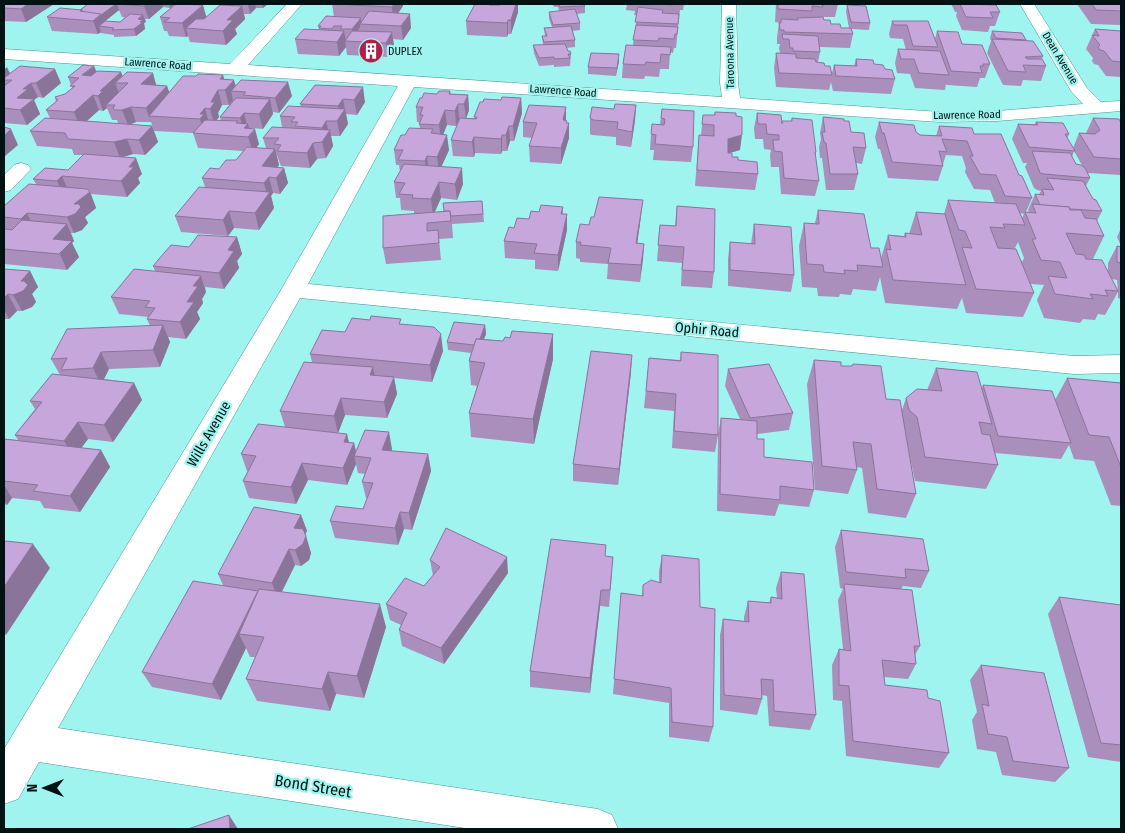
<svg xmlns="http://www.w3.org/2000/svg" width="1125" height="833" viewBox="0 0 1125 833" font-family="'Fira Sans Condensed',sans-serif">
<rect width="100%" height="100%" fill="#9ff4f0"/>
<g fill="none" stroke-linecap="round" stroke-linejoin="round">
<defs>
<g id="minor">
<path d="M287 4H302L248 65 722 97 720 83 722 4H736L738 83 740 98 940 112 997 111 1083 104 1071 91 1020 4H1034L1087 88 1101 102 1121 101V111L997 121 940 122 414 87 308 284 1074 356 1121 355V373L1074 374 300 298 58 728 598 809 612 815 618 829H471L39 762 18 799 4 804V749L281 290 398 86 4 59V49L230 64Z"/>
<path d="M21 163 28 165 31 169 11 190 4 192V175L14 165Z"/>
</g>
</defs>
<!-- minor casing -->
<use href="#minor" stroke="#439895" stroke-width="1"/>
<!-- minor -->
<use href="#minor" fill="#fff" fill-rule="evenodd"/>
</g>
<!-- wall -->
<g fill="#aa8fbc" fill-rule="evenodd">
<path d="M4 4H54L26 22 4 21Z"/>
<path d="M88 4H175L170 8 163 7 149 19H145L146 22 144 23 145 29 136 36 114 37V35L101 33V32L98 34 52 31 47 17 80 10ZM119 10 122 17 126 18 120 22H104Z"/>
<path d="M227 4H268L263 8H256L250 14H244L245 19 235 29 237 34 226 45 190 42 188 36 186 37 169 36 167 31H164L160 17H206L227 5Z"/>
<path d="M332 4H403V6L398 13 411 28 403 40 393 39 394 46 388 57 347 55 346 47 339 56 298 54 295 39 319 30 318 26 334 17Z"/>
<path d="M552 4H584L585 6V13L576 14 580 23V30L572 31 575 40V47L566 48 568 51 571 54 570 66 554 67V65L539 66 534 53 533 45H543L542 36H545L544 28 552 27 549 19V12L559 11 558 7H554Z"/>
<path d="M627 4H684L683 10H680L676 48H674L673 53 670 52 669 69H660L659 77 645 76 644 79 622 78 623 64 633 45 637 15H634L635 11 626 10Z"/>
<path d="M776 4H838L835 17H820L831 24 841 28H849L846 12 847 5 870 23 869 30 851 29 853 34 850 48 820 47V52L818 62 825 66 832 73 834 65 854 66 856 59 874 64 885 69 895 79 891 94 833 91 831 82 829 90 776 87 774 68 776 53H780L779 48 780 44H777V37L779 23H780L775 22Z"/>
<path d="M951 4H985L1000 12 995 26H990L988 32 962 30 956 16 957 12H955Z"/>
<path d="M1077 4H1121V25L1091 24Z"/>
<path d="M491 5 518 12 511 34H508L507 37 467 35 466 21Z"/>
<path d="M892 21H928L935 39 937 31 962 44 990 64 985 78H980L977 87 947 85 946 84 945 90 915 88 910 74 897 73 895 63 898 49 906 50 903 39 890 38 889 34Z"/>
<path d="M1095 29 1121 31V77L1106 76 1098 65 1094 64 1092 61 1093 58 1086 49Z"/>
<path d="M992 31 1026 41 1043 56 1042 59 1046 66 1041 81 1023 80 1021 86 1003 85 987 53 991 41 990 38Z"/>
<path d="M619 61 616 76 588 74V67Z"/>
<path d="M4 67 10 73 61 83 43 98 38 97 34 100 40 114 27 125 4 123Z"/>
<path d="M96 71 121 72 122 76 157 85 167 86 169 92 196 76 223 75 224 79 236 85 292 96 279 113 273 112V114L263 129 249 128 259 144 256 148H266L263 138 282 127 280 116 301 106 300 104 315 85 365 102 357 115 346 114 348 124 340 136H331L333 146 326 158 317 159 310 168 281 166 276 153 279 165 277 167 284 168 288 183 280 194 273 193 271 196 274 208 259 230 234 228 228 236 181 232 175 216 205 187 202 178 236 160 243 151 198 148 193 133 154 131 151 122H136L129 125 152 126 158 142 145 155 133 154 121 157 142 174 138 178 140 183 127 197 91 194 96 208 85 217 88 223 82 230 74 233H71L74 241 72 243 79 257 67 270 4 264V206L36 184 33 179 68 170 83 155H74L72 149 37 146 30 131 50 118 46 110 56 102 55 97 65 94 72 88 68 77ZM233 100 220 117 221 121H216L219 117 218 113 222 105H229ZM107 108 112 120H117L118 123 120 124 87 121 99 110 103 111Z"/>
<path d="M450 91 451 94 468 95 469 110 466 118H475L474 117 483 102 521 98 522 113 514 141H510L507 151H502L501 154 475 153 474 157 453 156 451 140 460 119 456 126 447 125 443 134 449 150 441 167 463 184 457 200 441 198 435 212 444 211 482 201 484 222 452 224 453 238 439 239 441 260 386 264 383 248 414 213V211L401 210 400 198H396L394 182 400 172 399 165H396L394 150 405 135 420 128 419 124 420 122H417L416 107 422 98 437 94Z"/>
<path d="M636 105 635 120 631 147 616 145V137L592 135 590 134V118L614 109Z"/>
<path d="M662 109 693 147 691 162 653 160 654 150H650L651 134 660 124Z"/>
<path d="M715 112 736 116 740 150 729 153 732 157 758 174 755 190 695 186 699 135H701L703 115H714Z"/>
<path d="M757 113 782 124 791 121 792 118 816 152 815 157 819 181 815 196 781 194 779 167H771L770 155 771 150 764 149 763 139H755L754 128Z"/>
<path d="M823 117 844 121 851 132 866 148 862 164 856 163 858 174 854 190H826L822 158H820L819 147 821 139 820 133Z"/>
<path d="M1093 118 1121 123V175L1087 173 1090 178 1086 186 1093 199 1102 211 1097 221 1104 236 1093 259 1108 272V263L1117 246 1121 247V299L1118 298V292L1105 315 1098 314 1095 320 1083 319 1080 323 1044 318 1037 300 1044 285 1031 284 1034 293 1023 317 966 313 962 298 957 309 885 303 880 277 876 291 853 289 851 295 840 294 839 297 818 296 817 288 802 287 799 246 804 223H815L818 210 871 248 881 258 888 235 904 236 905 233 909 234 916 212 944 214 948 200 995 203 990 190 974 189 965 172 966 168 962 156 946 155 943 164V166L938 181 888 178 880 149H878L875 137 879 122 916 132 920 135 936 136 939 126 974 134 1019 175 1032 198 1026 212H1029L1028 210 1035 194H1039L1041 191 1037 190 1034 188 1025 167 1027 163H1023L1012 139 1018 124H1035L1036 122 1069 134 1067 139 1073 148 1079 133H1086ZM1074 151 1083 167 1076 164 1072 157ZM1020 213 1024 214 1022 218ZM1018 242 1024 258 1022 262 1015 248ZM1112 279 1117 280 1118 290Z"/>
<path d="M566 121 567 123H569V138L561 164 530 162 529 146 532 138 523 137V122Z"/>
<path d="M677 206 714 272 712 288 681 286 682 263 657 261 660 225 675 226Z"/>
<path d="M563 207V214H567V230L558 271 535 269V260L505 258 504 241 514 228 529 219 539 212Z"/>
<path d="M641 216 637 243 644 244 640 282 607 279 608 264 580 262V259L576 258V242L594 217Z"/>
<path d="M754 224 794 275 791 292 728 286V259L730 242 751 244Z"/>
<path d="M1121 228V246L1117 237Z"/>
<path d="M237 237 242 254 237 261 239 268 224 289 205 287 206 292 202 299 203 303 197 312 200 319 186 339 168 337 170 342 160 367 109 369 104 379 134 383 142 400 113 442 88 439 81 448 101 450 110 467 80 512 44 508 40 501 12 498 7 505 4 504V439L18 440 15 435 35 409 30 401 60 375 51 359 150 326 147 319 149 317 119 314 111 297 155 271 153 266 189 247Z"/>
<path d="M4 269 30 271 38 287 32 294 36 302 32 307 22 311H17L9 319H4Z"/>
<path d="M402 324 443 351 432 382 394 378 397 394 387 418 345 415 338 433 310 430 349 442 354 443 356 451 392 449 391 451 428 454 431 471 412 530 404 529 398 545 335 538 330 521 363 509 367 498H366L362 482 365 474 358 473 356 464 347 485 308 480 296 504 249 498 243 481 248 471H247L241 454 285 427 280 411 312 362 310 354 345 332Z"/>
<path d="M485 325 486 334 484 339 503 341 510 338 553 334V359L534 444 471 437 469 413 477 386 471 385 469 361 471 353 448 350 447 342Z"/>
<path d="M681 352 718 434 721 418 740 419 725 386 728 369 793 413 789 430 757 434V439L764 457 814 490 809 507 779 504 775 516 717 511 718 435 715 452 672 448 674 411 644 408 649 358 680 360Z"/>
<path d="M814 360 841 366 902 410 906 398 927 390 936 368 982 388 983 385 1055 400 1067 378 1121 383V506L1111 505 1094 461 1074 459 1069 445 1061 459 995 453 998 465 986 489 915 481 907 443 916 494 906 518 868 513 862 468 856 467 857 470 848 494 815 490 807 384Z"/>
<path d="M631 372 618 485 573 481V464Z"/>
<path d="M301 515 307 531 305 534 311 553 309 560 301 566 295 565 282 592 386 627 364 698 336 694 330 711 257 701 246 679 255 657H250L246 648 221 700 152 687 142 672 223 585 218 574Z"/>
<path d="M841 530 929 571 921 588 903 586 901 589 920 646 915 655 916 664 908 679 884 677 885 685 928 698 949 753 939 768 846 756 842 701 833 700 832 665 839 649H843L838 600 843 589 840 588 835 547Z"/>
<path d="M662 555 700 607 713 727 709 742 669 737V703L613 694 621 593 642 596 643 585 659 582V571Z"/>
<path d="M605 556 612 574 609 607 600 606 590 693 530 687V671Z"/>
<path d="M430 560 508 573 444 664 402 646 399 630 401 625 390 620 386 604 424 586 433 576Z"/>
<path d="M781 572 816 715 810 730 769 726 767 696 762 695V699L757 715 720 710V635L723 619 744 621V617L748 601 769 603 771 597 777 598 776 588Z"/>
<path d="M1059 597 1121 605V762L1088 757 1048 614Z"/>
<path d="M981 665 1069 768 1055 782 1002 775 996 752 977 749 972 720 977 712 970 680Z"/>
</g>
<!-- shaded-wall -->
<g fill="#8b7499">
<path d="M28 4H54L26 22 21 9Z"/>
<path d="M116 4H118H117L119 10 104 22 106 27 99 26 101 32 98 34 93 21Z"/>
<path d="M147 4H162L163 7 149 19 144 6Z"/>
<path d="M169 4H175L170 8Z"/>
<path d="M248 4H255L256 8 250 14Z"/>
<path d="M262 4H268L263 8Z"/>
<path d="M394 4H403V6L393 21 392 7Z"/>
<path d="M516 4H518V12L511 34V20Z"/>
<path d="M203 5 207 19 186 28 188 36 186 37 182 23Z"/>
<path d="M242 6 245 19 235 29 237 34 226 45 223 31 227 20Z"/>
<path d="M410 14 411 28 403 40 401 26Z"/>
<path d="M143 15 146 22 144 23 145 29 136 36 134 29 138 19Z"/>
<path d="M361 18V24H360V27L353 37 352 29Z"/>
<path d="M508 20V34L507 37V23Z"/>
<path d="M344 31 346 41H345L346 47 339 56 337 42Z"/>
<path d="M392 32 394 46 388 57 386 43Z"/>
<path d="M619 54V61L616 76 617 68Z"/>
<path d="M94 66 100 80 82 75Z"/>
<path d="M7 67 14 82 12 80H4V70Z"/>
<path d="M55 69 61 83 43 98 36 83Z"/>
<path d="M121 72 125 83H115L119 93 106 105 107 108 103 111 98 96 100 91Z"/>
<path d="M153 73 157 88 141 84Z"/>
<path d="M223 75 227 89 234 80 237 91H231L233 100 229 105 225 90 220 79Z"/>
<path d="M288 82 292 96 279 113 275 98Z"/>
<path d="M31 83 38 97 34 100 40 114 27 125 20 110 17 98 23 89Z"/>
<path d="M167 86 172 100 149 116 151 123 146 108Z"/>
<path d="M363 87 365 102 357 115 354 100Z"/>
<path d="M218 90 222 105 218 113 219 117 214 124 210 109 211 102Z"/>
<path d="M93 95 99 110 80 127 74 112Z"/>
<path d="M468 95 469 110 466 119 464 104Z"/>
<path d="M521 98 522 113 514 141 513 126Z"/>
<path d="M270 99 273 114 263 129 259 114Z"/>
<path d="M343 99 348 124 340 136 337 121 340 117 338 106Z"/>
<path d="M458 104 459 119 456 126 455 111Z"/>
<path d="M636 105 635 120 631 147 632 132Z"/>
<path d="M131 107 136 122 128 125 122 110Z"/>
<path d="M566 107V122L563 120Z"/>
<path d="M205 108 209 123 204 134 200 119V114Z"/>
<path d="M445 110 447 125 441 140 439 125Z"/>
<path d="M244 113 247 125 248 124 251 134 255 129 259 144 253 152 248 137 244 133 240 118Z"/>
<path d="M326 121 329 133 330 130 333 146 326 158 322 142 324 140 322 128Z"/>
<path d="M567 121V128L569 123V138L561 164V148Z"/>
<path d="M152 126 158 142 145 155 139 140Z"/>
<path d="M509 126 510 141 507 151 506 135Z"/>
<path d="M11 129 18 145 4 157V136Z"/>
<path d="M447 135 449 150 439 172 437 157Z"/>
<path d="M502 135V151L501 154V139Z"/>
<path d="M742 135 740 150 726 154 728 139Z"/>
<path d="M474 137 475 153 474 157 472 142Z"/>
<path d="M127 139 133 154 120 158 114 142Z"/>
<path d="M313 143 317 159 310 168 307 153Z"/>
<path d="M275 149 279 165 270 177H269L273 193 271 196 274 208 259 230 255 213 267 195 264 183 262 166Z"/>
<path d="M427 156 429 172 427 177 425 161Z"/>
<path d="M136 158 142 174 138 178 140 183 127 197 121 181 129 167Z"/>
<path d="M284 168 288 183 280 194 276 178Z"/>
<path d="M462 168 463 184 457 200 455 184Z"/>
<path d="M62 176 69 192 64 197 57 181Z"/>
<path d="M439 182 441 198 433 215 431 199Z"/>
<path d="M90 192 96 208 85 217 88 223 82 230 74 233 67 217 74 204Z"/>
<path d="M643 200 641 216 635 260 636 243Z"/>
<path d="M229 211 234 228 228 236 223 220Z"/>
<path d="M27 213 35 230 29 235 21 219Z"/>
<path d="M567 214V230L558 271V255Z"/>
<path d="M67 224 74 241 72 243 79 257 67 270 53 239Z"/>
<path d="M237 237 242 254 237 261 239 268 224 289 219 273 228 250Z"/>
<path d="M644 244 643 260 640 282 641 265Z"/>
<path d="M30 271 38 287 32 294 36 302 32 307 22 311 13 295 21 281Z"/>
<path d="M201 276 206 292 202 299 203 303 197 312 200 319 186 339 180 322 187 302 193 286Z"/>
<path d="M8 294 17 311 9 319 4 309V298Z"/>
<path d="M163 325 170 342 160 367 153 350Z"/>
<path d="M485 325 486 334 478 354V345Z"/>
<path d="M441 334 443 351 432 382 430 365Z"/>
<path d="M553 334V359L534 444 533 419Z"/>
<path d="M101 352 109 369 101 385 93 368Z"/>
<path d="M632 355 631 372 618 485 619 469Z"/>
<path d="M373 367 376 384 370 375Z"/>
<path d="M394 377 397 394 387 418 384 402Z"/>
<path d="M134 383 142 400 113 442 104 425Z"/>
<path d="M341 398 345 415 338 433 334 416Z"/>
<path d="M78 422 88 439 74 458 64 441Z"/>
<path d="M389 432 392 449 386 467 382 450Z"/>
<path d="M347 434 351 451 354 443 357 457 354 456 356 464 347 485 343 468 344 442Z"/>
<path d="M101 450 110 467 80 512 70 496Z"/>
<path d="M428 454 431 471 412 530 409 513Z"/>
<path d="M302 463 308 480 296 504 291 487Z"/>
<path d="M4 485 12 498 7 505 4 500Z"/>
<path d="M400 512 404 529 398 545 395 528Z"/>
<path d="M301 515 307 531 300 544 294 528Z"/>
<path d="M306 536 311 553 309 560 301 566 295 550Z"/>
<path d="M33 544 50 568 6 635 4 632V587Z"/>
<path d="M289 549 295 565 278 599 272 583Z"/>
<path d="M507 557 508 573 444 664 441 648Z"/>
<path d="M601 590 600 606 590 693V678Z"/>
<path d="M259 591 239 634 246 648 221 700 212 684Z"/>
<path d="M380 604 386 627 364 698 357 676Z"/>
<path d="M328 672 336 694 330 711 322 689Z"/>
<path d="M229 815 238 829H230Z"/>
</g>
<!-- building -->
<g fill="#c6a6db" stroke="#8b7499">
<path d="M4 4H28L21 9 4 8Z"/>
<path d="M88 4H116L101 15 83 12 82 10H80Z"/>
<path d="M117 4H147L144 6Z"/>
<path d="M176 4H177L203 5 182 23 164 22 170 18 160 17Z"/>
<path d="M332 4H394L392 7Z"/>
<path d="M475 4H490L489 5H500L501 4H516L511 20H508L507 23 466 21Z"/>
<path d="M559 4H584L585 6 560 7Z"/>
<path d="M656 4H672V5Z"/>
<path d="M778 4H822L823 7 812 6V11L778 9Z"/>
<path d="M960 4 996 5 1000 12H990L993 18 966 17Z"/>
<path d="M1092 4H1121V11L1096 10Z"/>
<path d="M220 5 242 6 227 20H233L223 31 186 28 196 19H204Z"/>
<path d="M847 5 866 6 870 23 851 22Z"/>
<path d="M638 7 663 10 662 13 679 14 678 24 635 22Z"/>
<path d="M60 8 82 10 80 11 101 14 93 21 47 17Z"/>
<path d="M575 9 580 23 553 25 549 12Z"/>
<path d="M369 11 410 14 401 26 360 24Z"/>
<path d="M130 14 143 15 138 19 143 20 140 22H143L134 29 112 30 114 28 99 26 105 21 120 22Z"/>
<path d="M326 16 361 18 352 29H340L342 26H334L332 29 319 28 321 26H318Z"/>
<path d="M823 17 824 20H830L831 24H840L841 28H851L853 34 784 32V30H780L779 23H781V19L798 20 797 18Z"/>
<path d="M892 21H928L938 47 913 46 907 25H894Z"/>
<path d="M636 25 678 27 677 34H675L674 39 659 38 658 41 633 40Z"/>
<path d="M571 26 575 40 544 42 542 36H547L544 28Z"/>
<path d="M304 29 344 31 337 42 295 39Z"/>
<path d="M1095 29 1121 31V62L1112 61 1104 51 1100 50 1098 47 1100 45 1092 35 1099 36Z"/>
<path d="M352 31 392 32 386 43 345 41Z"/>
<path d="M937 31 958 32 962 44 982 45 990 64H983L984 66H980L982 73 951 71Z"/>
<path d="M992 31 1022 33 1026 40 996 38Z"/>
<path d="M782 34 818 36 820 52 793 51V48H790L789 39H783Z"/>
<path d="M992 39 1033 41 1043 56 1025 57 1027 59H1042L1046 66 1023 65 1026 72 1008 71Z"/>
<path d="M565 44 568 51H570L571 54H568L570 58 554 59V57L539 58 533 45Z"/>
<path d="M626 45 671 47 670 55 661 54 660 63 646 62 645 65 623 64Z"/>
<path d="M898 49 940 51 949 75 919 73 914 59H901Z"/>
<path d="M591 53 619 54 617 68 588 67Z"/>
<path d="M776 53 796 54V58L815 59 816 62 824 63 825 66H830L832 75 779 73Z"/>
<path d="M856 59 873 60 874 64 883 65 885 69 892 70 895 79 836 76 834 65 857 66Z"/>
<path d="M83 65 94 66 82 75 91 76 97 71 121 72 100 91H103L98 96 93 95 74 112 46 110 58 100 55 97 65 94 75 86H70L79 78 68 77Z"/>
<path d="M20 66 55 69 36 83H31L23 89H28L17 98 34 99 20 110 4 108V86L12 80H4V78Z"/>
<path d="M127 72 153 73 141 84 167 86 146 108 131 107 122 110H115L113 108 115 105H106L128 83H115Z"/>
<path d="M198 74 223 75 220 79 234 80 225 90H218L211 102H215L210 109 205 108 200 114H204L200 119 149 116 183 76H196Z"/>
<path d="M241 80 288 82 275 98 243 95 246 92 231 91Z"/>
<path d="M315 85 363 87 354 100 343 99 338 106 300 104Z"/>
<path d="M439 91H450L449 94 468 95 464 104H458L455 111 445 110 439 125 419 124 423 115H420L423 107H416L420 98H422L424 93 437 94Z"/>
<path d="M502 97 521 98 513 126H509L506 135H502L501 139 474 137 472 142 451 140 460 118 476 119 477 117H474L480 102H483L484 99 501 100Z"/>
<path d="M236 98 270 99 259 114 244 113 240 118 220 117Z"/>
<path d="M615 104 636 105 632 132 617 129 618 122 593 120 590 118 592 107 614 109Z"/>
<path d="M529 105 566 107 563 120 567 121 566 123H569L561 148 529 146 537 123 523 122Z"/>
<path d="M288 106 345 109 337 121H326L322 128 295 126 298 122H291L295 117 280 116Z"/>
<path d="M662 109 694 111 693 147 655 144 656 135 651 134 652 124 664 125 665 119 661 118Z"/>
<path d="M715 112 736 113V116L742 117V135L728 139V153H732V157H738V160L757 162 758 174 697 170 699 135 714 136V125L702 124 703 115H715Z"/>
<path d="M757 113 781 115 782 124V121H792V118L812 120 816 152H815L819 181 784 178 782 152 774 151 773 140H779V135L767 134 766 124H758Z"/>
<path d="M823 117 844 119V121H849L851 132 864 133 866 148 853 147 858 174H830L826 143 824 142 822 132H825Z"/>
<path d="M45 118 152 126 139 140 127 139 114 142 68 139 65 133 30 131Z"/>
<path d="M1093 118 1119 119 1121 123V159L1094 157 1079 133 1095 134 1100 130Z"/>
<path d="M205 120 238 121 236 123 248 124 244 128 255 129 248 137 193 133Z"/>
<path d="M879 122 914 125 916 132 920 135 942 136 939 126 972 128 974 134H1001L1019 175 1022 176 1032 198 1005 196 996 175 980 174 970 156H973L967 141 942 139 947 152 939 151 943 166 892 162 884 133H882Z"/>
<path d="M1036 122 1063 123 1069 134H1065L1075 151 1029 147 1018 124 1038 125Z"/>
<path d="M4 127 11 129 4 136Z"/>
<path d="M272 127 330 130 322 142 313 143 307 153 277 151 281 145 274 144 279 138H263Z"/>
<path d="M409 128 433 129 431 133 447 135 437 157 427 156 425 161 398 160 403 150H394L401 135H405Z"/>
<path d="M247 147 275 149 262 166 284 168 276 178 269 177 264 183 202 178 210 168 219 169 226 160H236Z"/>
<path d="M1032 151 1070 153 1076 164 1081 165 1085 168 1090 178 1044 174 1040 173Z"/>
<path d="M84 154 136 158 129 167H134L121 181 62 176 57 181 33 179 45 168 68 170Z"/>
<path d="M404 164 462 168 455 184 439 182 431 199 412 198 413 195 399 194 405 183 394 182Z"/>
<path d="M1047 178 1083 181 1093 199 1096 200 1102 211 1070 209 1069 207 1040 205 1035 194 1044 195 1042 189 1054 190Z"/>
<path d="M29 184 87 189 90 192 74 204H79L81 207 75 214 67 217 27 213 21 219 4 217V206Z"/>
<path d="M199 187 270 192 255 213 229 211 223 220 175 216Z"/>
<path d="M599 197 643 200 636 243 644 244 641 265 608 263 611 248 580 245 581 242H576L580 224 589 225 591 217H594Z"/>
<path d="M948 200 1016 204 1025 225 1003 224 1005 228 990 227 998 248 1016 249 1034 293 976 289 962 247 972 248 965 231 959 230Z"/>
<path d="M482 201 483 214 451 216 450 211H444L443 203Z"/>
<path d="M1032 204 1069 207 1070 210H1081L1085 218 1096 219 1104 236 1066 233 1076 254 1084 255 1086 259 1102 260 1118 291 1105 290 1108 296 1090 294 1093 299 1055 294 1048 276 1067 278 1060 262 1041 260 1032 239H1036L1025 212 1036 213Z"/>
<path d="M541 205 563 207 561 214H567L558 255 534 253 537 244 504 241 509 227 514 228 517 218 529 219 531 211 539 212Z"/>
<path d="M677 206 715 209 714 272 682 270 684 247 658 245 660 225 676 226Z"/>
<path d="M818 210 864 214 871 248H879L883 267 857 265 858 271 844 270 845 274 824 272 823 265 807 264 804 223 819 224Z"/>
<path d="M450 211 451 221 427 223V231L438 230 439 243 383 248V216Z"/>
<path d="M916 212 945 214 966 285 893 280 886 249 891 250 888 235 906 237 905 233 922 235Z"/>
<path d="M22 220 67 224 53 239 72 241 59 254 4 249V231L5 229 12 230Z"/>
<path d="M754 224 791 227 794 275 730 270V242L755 244Z"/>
<path d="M198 235 237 237 228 250 234 251 219 273 153 266 171 245 189 247Z"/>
<path d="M1117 246 1121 247V263L1117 262Z"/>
<path d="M4 269 30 271 21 281H24L28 285 23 291 13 295 8 294 4 298Z"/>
<path d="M134 269 201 276 193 286H198L187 302H194L180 322 147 319 155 308 145 307 150 301 111 297Z"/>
<path d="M371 316 401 319 399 324 434 327 441 334 430 365 310 354 322 330 345 332 352 318 370 320Z"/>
<path d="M454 322 485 325 480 339H476L474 345 447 342Z"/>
<path d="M163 325 153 350 101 352 93 368 61 370 67 358 51 359 67 329Z"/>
<path d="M512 331 553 334 533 419 469 413 485 363 469 361 476 339 503 341 505 337 510 338Z"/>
<path d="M591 351 632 355 619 469 573 464Z"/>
<path d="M681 352 718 355V435L674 431 676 394 646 391 649 358 681 361Z"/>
<path d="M814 360 841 362V366H852L853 364 881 366 886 399 900 400 916 494 877 489 871 444 853 442 857 470 822 466Z"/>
<path d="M304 362 373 367 370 375 394 377 384 402 341 398 334 416 280 411Z"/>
<path d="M769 364 793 413 750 418 728 369Z"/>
<path d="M936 368 977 372 992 424 979 422 982 434 990 435 998 465 925 457 917 417 909 410 906 398 917 389 942 391Z"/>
<path d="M52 374 134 383 104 425 78 422 64 441 15 435 42 402 30 401Z"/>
<path d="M1067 378 1121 383V467L1109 437 1089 435Z"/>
<path d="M983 385 1052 391 1071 443 998 436Z"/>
<path d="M721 418 757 421V439H764V457L812 462 814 490 780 486V500L720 494Z"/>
<path d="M258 424 347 434 344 442 354 443 343 468 302 463 291 487 243 481 256 456 241 454Z"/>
<path d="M365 430 389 432 382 450 428 454 409 513 400 512 395 528 330 521 336 506 363 509 373 483 362 482 371 458 354 456Z"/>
<path d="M4 439 101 450 70 496 33 491 38 485 4 481Z"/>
<path d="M254 507 301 515 294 528 303 529 306 536 303 544 295 550 289 549 272 583 218 574Z"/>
<path d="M446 528 507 557 441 648 399 630 407 613 386 604 405 578 424 586 440 567 430 560Z"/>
<path d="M841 530 923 539 929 571 905 569 906 578 846 572Z"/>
<path d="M551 539 606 545 605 556 613 557 610 590H601L590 678 530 671Z"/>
<path d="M6 541 33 544 4 587V543Z"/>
<path d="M662 555 699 559 700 607 715 609 713 727 672 722 671 688 614 679 621 593 643 596V585L651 580 661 583Z"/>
<path d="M781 572 804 574 816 715 774 711 773 680 761 679 762 699 724 695 723 619 749 622 748 601 771 603V597L782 599Z"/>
<path d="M193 581 258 591 212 684 142 672Z"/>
<path d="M844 584 912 590 920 646H914L916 664 882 660 885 685 927 690 928 698 940 701 949 753 853 741 849 686 839 685V649L851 651Z"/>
<path d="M259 589 380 604 357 676 328 672 322 689 246 679 264 637 239 634Z"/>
<path d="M1059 597 1121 605V745L1101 743Z"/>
<path d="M981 665 1044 673 1069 768 1013 761 1007 737 988 734 982 704 989 706Z"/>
<path d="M229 815 230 829H188Z"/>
</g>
<!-- icons -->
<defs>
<symbol id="building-disc" viewBox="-11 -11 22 22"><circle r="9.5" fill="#b11f47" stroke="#9ff4f0"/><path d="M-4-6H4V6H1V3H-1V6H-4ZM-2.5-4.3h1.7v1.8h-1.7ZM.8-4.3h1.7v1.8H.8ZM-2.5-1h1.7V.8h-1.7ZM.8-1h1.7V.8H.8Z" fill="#fff"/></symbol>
</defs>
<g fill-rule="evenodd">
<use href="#building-disc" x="357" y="37" width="28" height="28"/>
</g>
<g text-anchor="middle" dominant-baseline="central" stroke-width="4.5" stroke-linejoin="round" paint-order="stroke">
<!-- far-poi labels -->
<g font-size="11" fill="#001211" stroke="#9ff4f0" text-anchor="start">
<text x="388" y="51">DUPLEX</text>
</g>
<!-- far-street labels -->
<g font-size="11" fill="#001211" stroke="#9ff4f0">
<text transform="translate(730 53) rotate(-91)">Taroona Avenue</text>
<text transform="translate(1060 58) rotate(59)">Dean Avenue</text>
<text transform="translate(158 64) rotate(4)">Lawrence Road</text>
<text transform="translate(563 91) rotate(4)">Lawrence Road</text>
<text transform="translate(967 115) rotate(-1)">Lawrence Road</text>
</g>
<!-- street labels -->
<g font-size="14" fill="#001211" stroke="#9ff4f0">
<text transform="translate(707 330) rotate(5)">Ophir Road</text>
<text transform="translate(209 434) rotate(-60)">Wills Avenue</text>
</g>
<!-- near-street labels -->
<g font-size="16" fill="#001211" stroke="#9ff4f0">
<text transform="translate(313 786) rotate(9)">Bond Street</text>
</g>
</g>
<!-- border -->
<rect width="1125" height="833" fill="none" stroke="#001211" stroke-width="10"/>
<!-- north arrow -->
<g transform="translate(45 788) rotate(270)" stroke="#9ff4f0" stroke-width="4" paint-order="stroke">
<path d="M0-4L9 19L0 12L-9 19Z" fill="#001211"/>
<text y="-8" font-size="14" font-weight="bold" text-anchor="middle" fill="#001211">N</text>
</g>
</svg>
